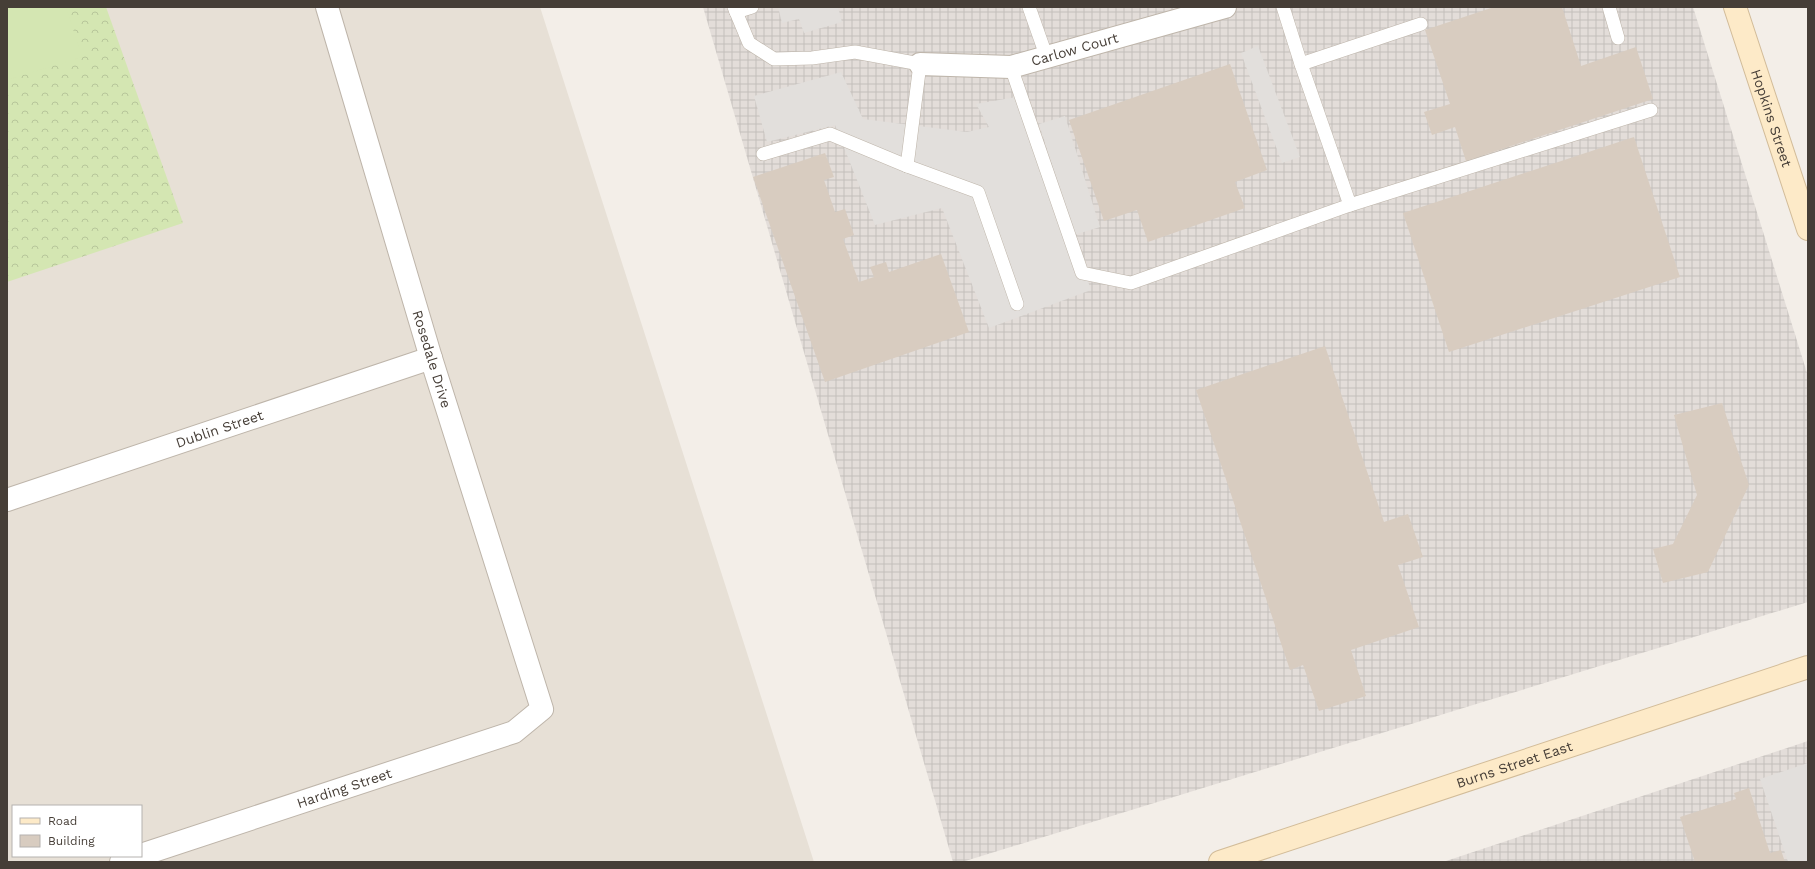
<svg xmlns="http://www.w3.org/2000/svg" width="1815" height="869" viewBox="0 0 1815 869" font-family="'Work Sans',sans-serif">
<defs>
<pattern id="industrial-grid" width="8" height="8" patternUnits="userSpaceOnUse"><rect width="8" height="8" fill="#e3ddd9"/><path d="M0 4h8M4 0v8" fill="none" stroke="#c4bfbb"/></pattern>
<pattern id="forest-crowns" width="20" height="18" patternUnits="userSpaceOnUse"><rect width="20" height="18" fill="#d4e6b2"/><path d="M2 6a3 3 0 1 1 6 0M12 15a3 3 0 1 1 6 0" fill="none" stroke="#b7c69a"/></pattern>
</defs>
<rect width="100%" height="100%" fill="#f3eee8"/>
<!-- residential -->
<path fill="#e7e0d6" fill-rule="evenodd" d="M7 7H540L814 862H7ZM13 806H141V856H13Z"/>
<!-- industrial -->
<g fill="url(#industrial-grid)">
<path d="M703 7H1693L1808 376V602L962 862H953Z"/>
<path d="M1808 741V862H1443Z"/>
</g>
<!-- forest -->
<path fill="url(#forest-crowns)" d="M7 7H106L183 223 7 282Z"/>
<!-- pitch -->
<path fill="#d4e6b2" d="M7 7H66L82 57 7 80Z"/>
<!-- parking -->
<g fill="#e2dfdc">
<path d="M778 7H838L842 22 804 33 799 19 782 23Z"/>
<path d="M1258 46 1300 157 1282 163 1241 53Z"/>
<path d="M841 72 863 119 967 132 989 127 976 104 1023 96 1091 290 989 328 942 208 875 225 835 125 767 142 754 96Z"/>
<path d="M1065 116 1100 227 1074 235 1039 124Z"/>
<path d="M1808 763V862H1788L1760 779Z"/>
</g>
<!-- building -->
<g fill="#d8ccc0">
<path d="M1494 7H1562L1581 66 1636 47 1653 99 1466 161 1455 127 1432 135 1424 112 1450 104 1425 30Z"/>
<path d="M1230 64 1267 170 1235 182 1245 208 1148 242 1137 210 1104 221 1069 120Z"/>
<path d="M1634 137 1680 277 1449 352 1403 213Z"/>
<path d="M825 153 834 177 824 180 835 212 845 209 854 235 843 239 859 282 874 277 870 267 886 262 889 272 941 254 969 332 825 382 753 177Z"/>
<path d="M1325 346 1384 522 1408 514 1423 557 1398 565 1419 627 1351 650 1366 696 1319 711 1303 665 1290 670 1196 390Z"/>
<path d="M1722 403 1749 485 1708 572 1663 583 1653 549 1673 544 1697 495 1674 415Z"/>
<path d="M1749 788 1770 853 1781 850 1785 862H1695L1680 817 1736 799 1734 793Z"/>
</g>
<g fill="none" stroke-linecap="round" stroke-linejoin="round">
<defs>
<g id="lane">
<path d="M734 7 749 43 774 59 812 58 855 52 920 64 907 166 830 134 763 154"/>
<path d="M1029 7 1047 58"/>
<path d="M1609 7 1618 38"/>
<path d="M736 12 752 7"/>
<path d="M1301 64 1421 24"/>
<path d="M1011 67 1082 273 1131 283 1350 205 1301 64 1283 7"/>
<path d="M907 166 978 192 1017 304"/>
<path d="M1350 205 1651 110"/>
</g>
<g id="street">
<path id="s1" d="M920 64 1011 67 1225 7"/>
<path id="s2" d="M7 500 431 358"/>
<path id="s3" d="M141 855 514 732 542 709 431 358 327 7"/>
<path d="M121 862 139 856"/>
</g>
<g id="secondary">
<path id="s4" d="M1735 7 1808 229"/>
<path id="s5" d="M1220 862 1808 667"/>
</g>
</defs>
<!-- lane casing -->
<use href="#lane" stroke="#beb5aa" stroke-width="14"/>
<!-- street casing -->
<use href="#street" stroke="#beb5aa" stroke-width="24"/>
<!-- secondary casing -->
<use href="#secondary" stroke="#d2bc99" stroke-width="24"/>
<!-- lane -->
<use href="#lane" stroke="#fff" stroke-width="13"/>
<!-- street -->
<use href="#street" stroke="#fff" stroke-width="22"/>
<!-- secondary -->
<use href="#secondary" stroke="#fdeac8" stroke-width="22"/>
</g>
<g text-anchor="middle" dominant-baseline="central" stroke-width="3.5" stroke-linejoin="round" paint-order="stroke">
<!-- street labels -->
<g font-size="14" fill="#463e37" stroke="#fff">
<text stroke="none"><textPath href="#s1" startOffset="157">Carlow Court</textPath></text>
<text stroke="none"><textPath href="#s4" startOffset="117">Hopkins Street</textPath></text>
<text transform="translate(432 359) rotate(73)">Rosedale Drive</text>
<text stroke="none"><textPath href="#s2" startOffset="224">Dublin Street</textPath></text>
<text stroke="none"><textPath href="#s5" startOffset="310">Burns Street East</textPath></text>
<text stroke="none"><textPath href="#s3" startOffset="214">Harding Street</textPath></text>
</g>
</g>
<!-- border -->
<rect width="1815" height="869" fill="none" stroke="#463e37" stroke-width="16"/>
<!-- legend -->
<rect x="12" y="805" width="130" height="52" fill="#ffffff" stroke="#b5b2af"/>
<rect x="20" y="818" width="20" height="6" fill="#fdeac8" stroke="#b5b2af"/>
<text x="48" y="825" font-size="12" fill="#463e37">Road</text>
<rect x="20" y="835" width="20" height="12" fill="#d8ccc0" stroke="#b5b2af"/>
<text x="48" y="845" font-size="12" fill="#463e37">Building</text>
</svg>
